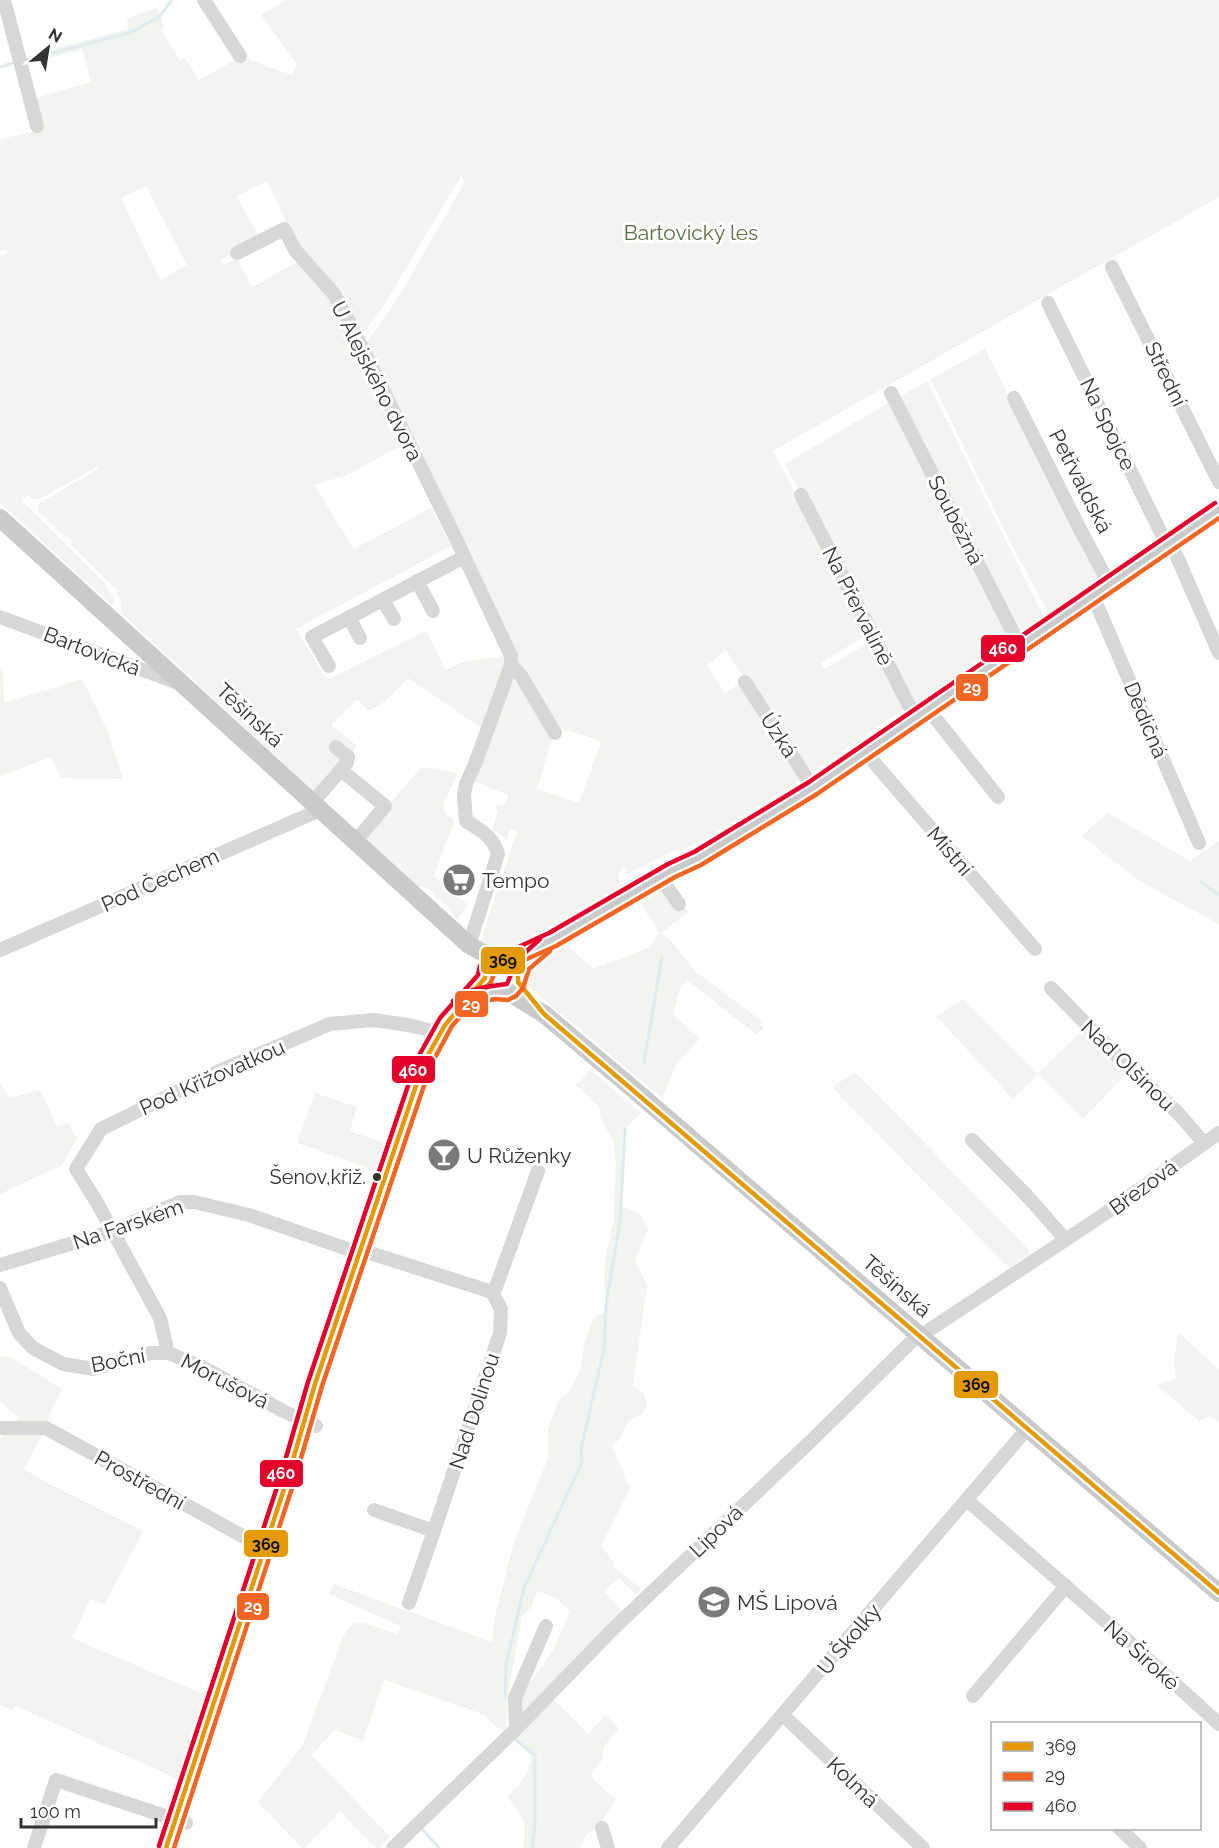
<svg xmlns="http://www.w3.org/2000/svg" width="1219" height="1848" viewBox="0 0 1219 1848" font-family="Raleway,sans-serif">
<rect width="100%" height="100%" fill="#fff"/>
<!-- green -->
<g fill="#f1f5ed" fill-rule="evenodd">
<path d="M286 0H1219V197L773 451 869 633 821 663 824 669 867 644 875 647 906 707 808 775 726 650 707 665 725 693 741 683 804 778 695 845 672 852 628 874 623 867 617 875 621 886 505 952C497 953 485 948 481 940L517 832 510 829 506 841 503 836 492 830 498 810 495 808 497 804 504 806 508 795 475 782 479 767 511 683 515 681 520 682 552 739 537 789 579 803 601 741 562 729 549 717 521 669 408 442 345 476 314 485 354 549 431 508 451 546 296 629 327 680 426 631 446 670 460 663 505 656 507 663 481 728 408 678 384 702 369 711 357 699 331 725 357 746 319 796 121 613V602L116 589 72 545 71 539 61 533 38 510V504L98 469 97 467 40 499H33L27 496 22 501 104 583 114 600V607L0 503V256L9 253 6 249 0 251V139L42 130 33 99 91 82 82 49 23 66 21 58 128 29 127 20 133 16 157 8 164 26 161 29 180 60 185 58 199 80 241 57 292 75 297 65 261 15ZM461 176 465 182 398 298 362 349 321 284 299 261 252 287 237 258 224 265 221 260 259 237 237 196 267 181 287 223 314 268 362 336 386 302ZM146 186 187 265 160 280 121 198Z"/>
<path d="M985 349 1101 579 1049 614 1007 536 931 379Z"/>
<path d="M927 381 1044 617 1019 635 899 397Z"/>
<path d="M893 400 1013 639 914 707 785 464Z"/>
<path d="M3 668 4 703 82 679 107 730 123 779 61 778 51 757 0 776V669Z"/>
<path d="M422 767 455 772 457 775 443 804 446 814 455 820 434 875 468 905 457 920 448 907 429 889 415 885 360 836Z"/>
<path d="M1108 813 1190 861 1219 841V924L1141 882 1081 836Z"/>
<path d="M670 885 676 898 689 912 661 933 673 943 695 971 759 1019 764 1028 757 1035 687 980 680 988 673 1015 700 1038 676 1064 662 1098 535 992 527 981 526 975 557 948 565 944 593 969 648 948 660 933 639 901Z"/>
<path d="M963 999 1038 1074 1086 1027 1129 1071 1083 1119 1038 1074 1013 1099 936 1016Z"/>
<path d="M591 1070 641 1113 627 1127 622 1206 640 1214 648 1229 635 1260 647 1285 633 1386 645 1395 647 1405 643 1414 629 1421 620 1439 612 1445C614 1454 619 1460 622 1468 626 1478 622 1478 631 1486L601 1546 615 1563 613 1566 641 1589 636 1595 619 1578 604 1591 622 1611 519 1720 520 1697 554 1649 570 1611 556 1598 537 1591 531 1608 522 1616 510 1682 505 1731 496 1727 485 1715 384 1680 363 1740 334 1730 312 1755 390 1837 379 1848H376L340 1811 305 1848H302L258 1802 303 1744 342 1639C345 1634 349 1625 354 1623 362 1620 388 1631 397 1634L400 1626 329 1594 334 1584 492 1642 495 1616 514 1542 548 1458V1429L557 1404 570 1390 581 1369 584 1345 593 1319 606 1311 604 1276 607 1249 613 1225 616 1163 613 1140 601 1119 599 1107 576 1085Z"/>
<path d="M855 1072 1028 1249 1030 1253 1010 1267 1005 1264 850 1106 836 1091 834 1086Z"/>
<path d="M0 1082 9 1098 40 1090 57 1127 69 1123 77 1139 61 1166 0 1194Z"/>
<path d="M315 1093 357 1107 350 1131 384 1143 375 1170 297 1143Z"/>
<path d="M1178 1332 1219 1370V1422L1209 1416 1199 1421 1157 1385 1176 1378 1174 1360Z"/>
<path d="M9 1356 62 1389 51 1410 46 1428 24 1469 42 1480 143 1531 105 1604 90 1599 72 1638 205 1695 177 1779 16 1706 12 1710 0 1705V1439L18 1418 0 1401V1357Z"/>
<path d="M551 1697 588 1734 606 1715 619 1729 604 1746 602 1760 592 1773 591 1778 616 1800 600 1823 586 1835 580 1848H523C525 1836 526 1823 519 1813 516 1807 511 1803 508 1796 521 1783 528 1775 532 1757L522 1746 510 1738Z"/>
</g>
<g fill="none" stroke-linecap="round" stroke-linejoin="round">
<!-- stream -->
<g stroke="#ddebf3" stroke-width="3">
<path d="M27 60 132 32 159 17 172 0"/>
<path d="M0 67 13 63"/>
<path d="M1201 882 1219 895"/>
<path d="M644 1062 662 957"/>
<path d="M505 1698 506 1665 524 1588 582 1462 581 1449 604 1349 606 1306 620 1222 625 1129"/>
<path d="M516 1740 535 1755V1826L532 1848"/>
<path d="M423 1830 439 1848"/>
</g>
<!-- minor -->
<g stroke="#d7d7d7" stroke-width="14">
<path d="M4 0 37 126"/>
<path d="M204 0 240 56"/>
<path d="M237 253 284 229 295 250 334 294 350 323 457 541 511 656V665L475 764 466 784 464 795 466 821C481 830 493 837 498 854L469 945"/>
<path d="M1112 267 1219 482"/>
<path d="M1048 303 1167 545"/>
<path d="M891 393 1020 646"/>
<path d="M1014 398 1082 533 1110 585"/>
<path d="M801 495 915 717"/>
<path d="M1171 543 1219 653"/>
<path d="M417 581 433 611"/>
<path d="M1093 596 1199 843"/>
<path d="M383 600 394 619"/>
<path d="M0 617 178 683"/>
<path d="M349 617 360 638"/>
<path d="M511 665 522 677 555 733"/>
<path d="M329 666 312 637 464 557"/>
<path d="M745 682 813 788"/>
<path d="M928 709 998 797"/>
<path d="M336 747 348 757 347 762 341 770"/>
<path d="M865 752 1035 949"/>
<path d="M312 803 341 770 385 806 355 842"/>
<path d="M660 877 679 904"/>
<path d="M0 950 320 810"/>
<path d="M1051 988 1124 1063 1178 1113 1204 1143"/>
<path d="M972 1140 1029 1198 1065 1239"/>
<path d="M0 1265 113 1231 180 1202H194L249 1215 359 1253H370L492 1292 496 1287 538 1171"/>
<path d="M0 1288 19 1333 33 1348 63 1364 94 1369 150 1353H168"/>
<path d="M316 1426 283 1411 200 1366 168 1353 160 1318 96 1201 76 1169 101 1129 217 1072 330 1024 374 1020 408 1025 441 1033"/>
<path d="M0 1428H46L217 1522 264 1548 275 1551"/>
<path d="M967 1500 1128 1641 1219 1724"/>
<path d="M374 1510 434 1531 409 1603"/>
<path d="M434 1531 500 1333 501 1309 492 1292"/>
<path d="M973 1696 1066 1586"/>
<path d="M783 1715 923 1848"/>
<path d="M516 1729 515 1698 546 1626"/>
<path d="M602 1828 608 1848"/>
<path d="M1119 1828 1140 1848"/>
<path d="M34 1848 56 1780 186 1823"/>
<path d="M393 1848 516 1729 613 1629 813 1439 911 1342 1103 1215 1219 1133"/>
<path d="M668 1848 1027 1429"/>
</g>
<!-- major -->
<g stroke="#cacaca" stroke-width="18">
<path d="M0 518 469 945 496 960"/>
<path d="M519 973C531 942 661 877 696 859 774 818 844 766 916 716 1017 647 1119 580 1219 509"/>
<path d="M508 992 544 1014 632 1088 1219 1593"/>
<path d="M465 1001 495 992"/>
<path d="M166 1848 287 1480 305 1422 315 1384 416 1084 424 1062 446 1022 485 978"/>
</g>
<defs>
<path id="bus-1" d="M166 1848 287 1480 315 1384 424 1062 445 1025 485 978C488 955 504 956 518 970V982L544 1014 1219 1593"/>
<g id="bus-2">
<path d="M463 1013 482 1002 495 999 508 1000 516 996 523 988 529 969 550 951"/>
<path d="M174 1848 294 1482 322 1386 431 1065 452 1026 491 982 496 969 509 967 556 946 675 877 701 865 817 794 1219 518"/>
</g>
<g id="bus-3">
<path d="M453 1001C470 987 487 987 507 984L517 960 540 939"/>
<path d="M159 1846 280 1478 308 1382 417 1059 440 1018 478 975 480 966 488 956 505 953 549 933 668 864 694 852 809 782 1215 503"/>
</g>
</defs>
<!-- bus-1 casing -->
<use href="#bus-1" stroke="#fff" stroke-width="9"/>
<!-- bus-2 casing -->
<use href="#bus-2" stroke="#fff" stroke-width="9"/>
<!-- bus-3 casing -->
<use href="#bus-3" stroke="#fff" stroke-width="9"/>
<!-- bus-1 -->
<use href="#bus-1" stroke="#e39a05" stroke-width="4.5"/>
<!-- bus-2 -->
<use href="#bus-2" stroke="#f26522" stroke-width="4.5"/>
<!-- bus-3 -->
<use href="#bus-3" stroke="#e4002b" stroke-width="4.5"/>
</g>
<!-- icons -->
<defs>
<symbol id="supermarket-disc" viewBox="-11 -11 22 22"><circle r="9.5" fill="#7a7a7a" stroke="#fff"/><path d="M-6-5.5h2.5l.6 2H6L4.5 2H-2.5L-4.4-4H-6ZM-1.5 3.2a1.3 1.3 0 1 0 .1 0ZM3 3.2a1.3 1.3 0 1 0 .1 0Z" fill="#fff"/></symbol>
<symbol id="bar-disc" viewBox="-11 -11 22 22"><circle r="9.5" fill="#7a7a7a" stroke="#fff"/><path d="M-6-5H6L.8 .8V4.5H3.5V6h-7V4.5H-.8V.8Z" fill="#fff"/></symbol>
<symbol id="school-disc" viewBox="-11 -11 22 22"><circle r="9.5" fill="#7a7a7a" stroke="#fff"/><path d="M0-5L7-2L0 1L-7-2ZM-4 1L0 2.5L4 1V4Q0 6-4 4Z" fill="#fff"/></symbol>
</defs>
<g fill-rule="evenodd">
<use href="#supermarket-disc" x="440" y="861" width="38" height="38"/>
<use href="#bar-disc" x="425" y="1136" width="38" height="38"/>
<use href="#school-disc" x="695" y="1583" width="38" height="38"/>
</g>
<!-- markers -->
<circle fill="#333" stroke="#fff" stroke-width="2" cx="377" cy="1177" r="5"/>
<g text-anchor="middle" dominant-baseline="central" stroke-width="6" stroke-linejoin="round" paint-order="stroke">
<!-- bus labels -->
<g font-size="20" fill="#333" stroke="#fff" text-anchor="end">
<text x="366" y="1177">Šenov,křiž.</text>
</g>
<!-- park labels -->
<g font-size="21" fill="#56703f" stroke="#fff">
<text x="691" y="232">Bartovický les</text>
</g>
<!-- street labels -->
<g font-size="21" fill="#333" stroke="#fff">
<text transform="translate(1166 374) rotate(64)">Střední</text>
<text transform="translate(377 381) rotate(63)">U Alejského dvora</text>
<text transform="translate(1108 424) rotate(64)">Na Spojce</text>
<text transform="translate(1081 481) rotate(63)">Petřvaldská</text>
<text transform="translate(956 520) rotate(63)">Souběžná</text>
<text transform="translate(858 606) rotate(63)">Na Přervalině</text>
<text transform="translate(92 651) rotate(21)">Bartovická</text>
<text transform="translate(250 715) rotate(43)">Těšínská</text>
<text transform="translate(1146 720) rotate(67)">Dědičná</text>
<text transform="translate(779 735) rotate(57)">Úzká</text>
<text transform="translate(950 851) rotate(49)">Místní</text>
<text transform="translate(160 880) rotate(-24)">Pod Čechem</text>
<text transform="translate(1128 1065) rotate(44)">Nad Olšinou</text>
<text transform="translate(212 1077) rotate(-24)">Pod Křižovatkou</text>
<text transform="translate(1143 1187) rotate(-36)">Březová</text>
<text transform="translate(128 1224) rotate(-19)">Na Farském</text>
<text transform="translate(897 1286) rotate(41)">Těšínská</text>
<text transform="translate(118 1360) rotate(-11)">Boční</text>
<text transform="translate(225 1381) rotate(27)">Morušová</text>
<text transform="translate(474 1411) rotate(-72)">Nad Dolinou</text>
<text transform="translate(140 1480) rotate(29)">Prostřední</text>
<text transform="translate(716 1531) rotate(-44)">Lipová</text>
<text transform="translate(849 1639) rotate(-50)">U Školky</text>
<text transform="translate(1142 1655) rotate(42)">Na Široké</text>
<text transform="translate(853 1782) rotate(44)">Kolmá</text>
</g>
<!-- poi labels -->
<g font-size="21" fill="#333" stroke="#fff" text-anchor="start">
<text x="482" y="880">Tempo</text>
<text x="467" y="1155">U Růženky</text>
<text x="737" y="1602">MŠ Lipová</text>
</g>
</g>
<g stroke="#fff" stroke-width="2">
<rect x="980" y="634" width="46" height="29" rx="6" fill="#e4002b"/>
<rect x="955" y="673" width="34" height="29" rx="6" fill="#f26522"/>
<rect x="480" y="946" width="46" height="29" rx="6" fill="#e39a05"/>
<rect x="454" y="990" width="35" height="28" rx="6" fill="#f26522"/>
<rect x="391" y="1055" width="45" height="29" rx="6" fill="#e4002b"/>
<rect x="953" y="1370" width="46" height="29" rx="6" fill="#e39a05"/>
<rect x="259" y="1459" width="45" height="29" rx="6" fill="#e4002b"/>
<rect x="243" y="1529" width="46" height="29" rx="6" fill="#e39a05"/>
<rect x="236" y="1592" width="34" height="29" rx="6" fill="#f26522"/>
</g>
<g font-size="16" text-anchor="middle" font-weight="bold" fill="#fff">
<text x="1003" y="654">460</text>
<text x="972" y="693">29</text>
<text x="471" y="1010">29</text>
<text x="413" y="1076">460</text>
<text x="281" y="1479">460</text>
<text x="253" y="1612">29</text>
</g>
<g font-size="16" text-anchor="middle" font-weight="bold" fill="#111">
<text x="503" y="966">369</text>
<text x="976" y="1390">369</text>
<text x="266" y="1550">369</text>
</g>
<!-- legend -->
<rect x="991" y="1722" width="210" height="108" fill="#ffffff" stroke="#adadad" stroke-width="1.5"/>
<rect x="1003" y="1742" width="30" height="9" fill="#e39a05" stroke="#adadad" stroke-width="1.5"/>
<text x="1045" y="1752" font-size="18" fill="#333333">369</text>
<rect x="1003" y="1772" width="30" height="9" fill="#f26522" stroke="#adadad" stroke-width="1.5"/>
<text x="1045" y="1782" font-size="18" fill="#333333">29</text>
<rect x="1003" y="1802" width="30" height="9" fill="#e4002b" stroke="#adadad" stroke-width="1.5"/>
<text x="1045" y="1812" font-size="18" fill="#333333">460</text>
<!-- north arrow -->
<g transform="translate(48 48) rotate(30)" stroke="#ffffff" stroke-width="4.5" paint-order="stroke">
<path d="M0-4.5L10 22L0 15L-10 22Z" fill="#333333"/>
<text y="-9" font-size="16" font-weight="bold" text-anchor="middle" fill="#333333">N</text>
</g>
<!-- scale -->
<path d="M21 1818v9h135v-9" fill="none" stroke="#333333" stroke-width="3"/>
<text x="30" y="1818" font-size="18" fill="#333333" stroke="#ffffff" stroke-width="4.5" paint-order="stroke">100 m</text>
</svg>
